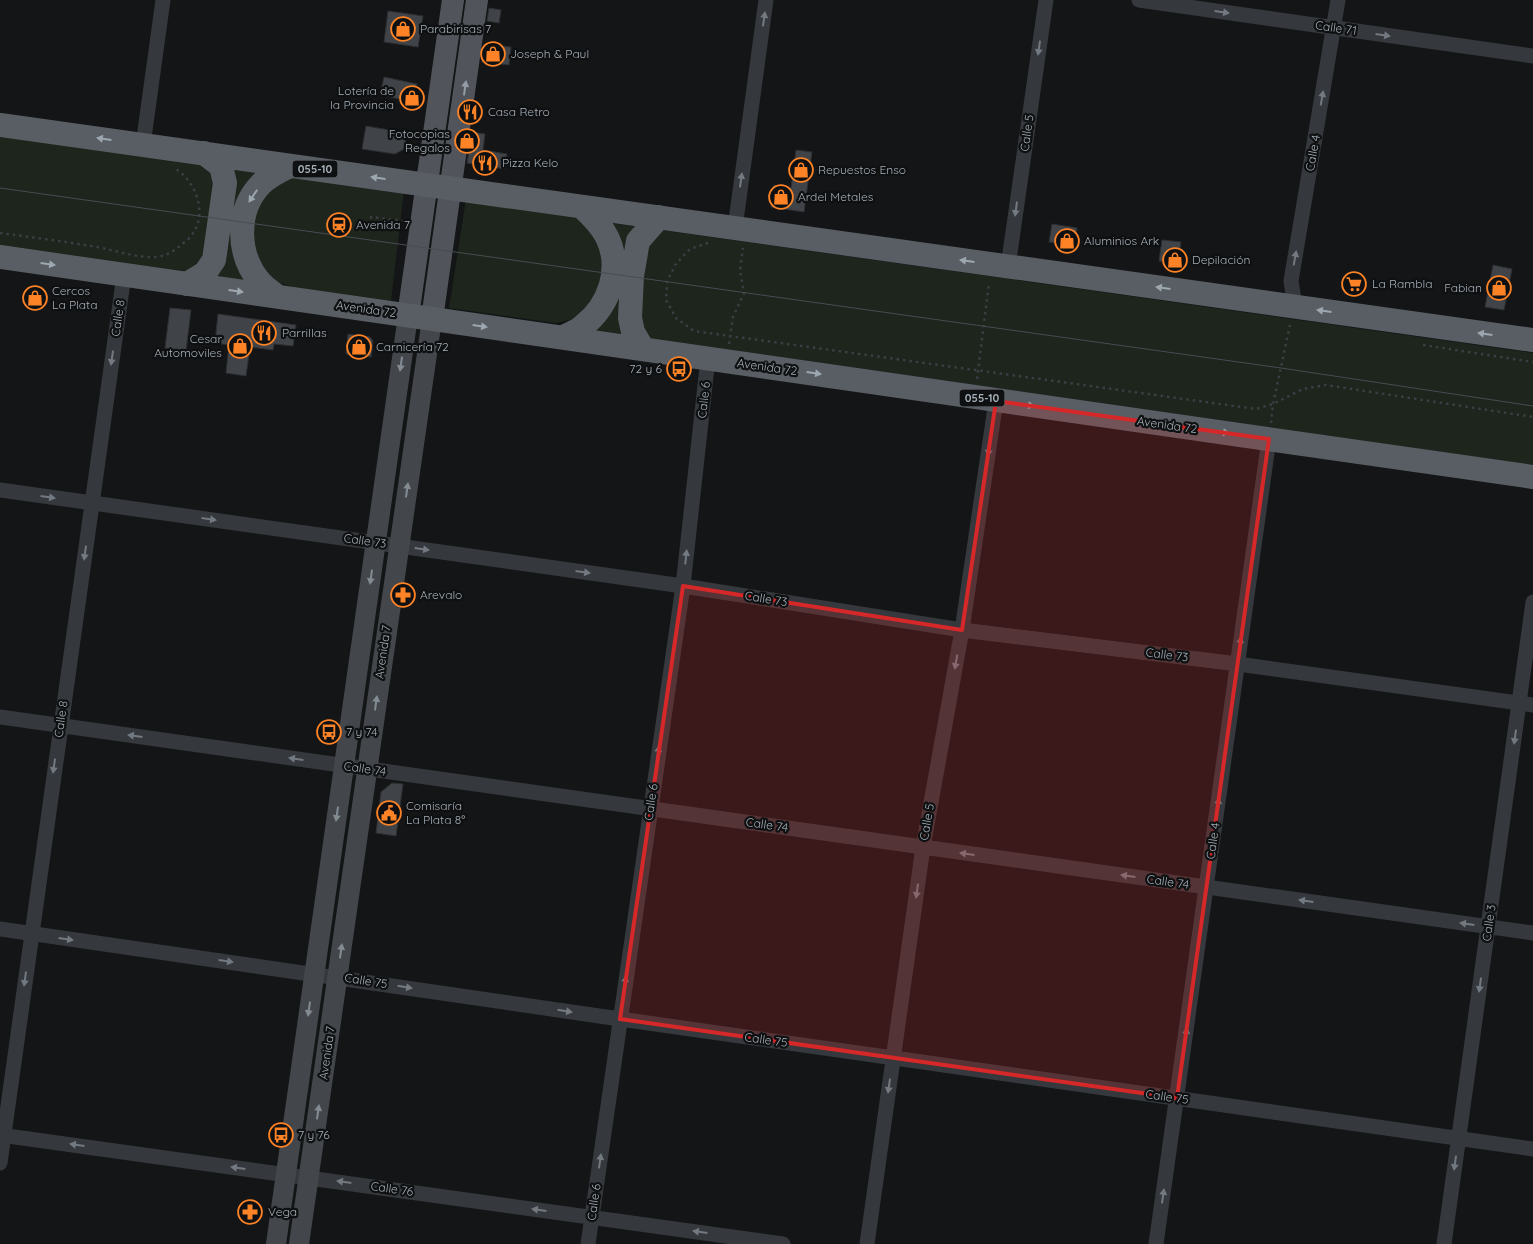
<svg xmlns="http://www.w3.org/2000/svg" width="1533" height="1244" font-family="Quicksand,sans-serif">
<style>
.green{fill:#1d251c}
.building{fill:#404347;stroke:#2e2f33}
.lines{fill:none;stroke-linecap:round;stroke-linejoin:round}
.path{stroke:#3b3f43;stroke-width:2.5;stroke-dasharray:2.5 4;stroke-linecap:butt}
.minor{stroke:#35383c;stroke-width:15}
.secondary{stroke:#43474c;stroke-width:20}
.primary{stroke:#51555b;stroke-width:22}
.trunk{stroke:#595e64;stroke-width:24}
.tram{stroke:#484c51;stroke-width:1}
.oneway{fill:#737980}
.oneway2{fill:#949da5}
.oneway3{fill:#9da7b0}
.oneway4{fill:#838b92}
.marked{fill:#d62828;fill-opacity:0.2;stroke:#d62828;stroke-width:4;stroke-linejoin:round}
.labels{text-anchor:middle;stroke-width:4.5;stroke-linejoin:round;paint-order:stroke}
.shield{fill:#0f1011;stroke:#787f86;stroke-width:1}
.shield-label{font-size:11px;font-weight:bold;fill:#a5afb8}
.street-label{font-size:12px;fill:#a5afb8;stroke:#0f1011}
.poi-label{font-size:12px;fill:#a5afb8;stroke:#0f1011;text-anchor:start}
</style>
<rect width="100%" height="100%" fill="#141516"/>
<path class="green" d="M 0,131 L 208,161 L 216,168 L 208,261 L 192,272 L 0,245 Z
M 228,165 L 263,169 L 247,186 L 250,282 L 213,275 Z
M 300,174 L 404,191 L 391,301 L 293,287 L 277,282 L 263,269 L 254,252 L 251,229 L 265,189 Z
M 466,199 L 577,218 L 589,225 L 605,248 L 601,296 L 577,318 L 556,323 L 449,308 Z
M 609,223 L 642,227 L 624,334 L 594,330 Z
M 661,230 L 1533,353 L 1533,465 L 647,338 L 638,330 L 643,245 Z"/>
<path class="building" d="M 489,8 L 501,10 L 499,23 L 487,21 Z
M 388,11 L 423,16 L 418,47 L 384,42 Z
M 484,44 L 511,47 L 509,65 L 482,62 Z
M 384,77 L 417,84 L 414,102 L 380,95 Z
M 366,126 L 407,133 L 404,149 L 395,154 L 362,149 Z
M 472,132 L 485,134 L 483,150 L 507,154 L 505,169 L 467,163 Z
M 796,150 L 812,152 L 804,212 L 771,207 L 774,185 L 791,188 Z
M 1052,224 L 1077,228 L 1075,246 L 1049,242 Z
M 1162,240 L 1181,242 L 1178,264 L 1159,261 Z
M 1493,265 L 1512,269 L 1504,310 L 1485,307 Z
M 1346,275 L 1364,278 L 1363,290 L 1360,290 L 1359,295 L 1344,293 Z
M 29,287 L 43,289 L 41,309 L 27,307 Z
M 170,308 L 191,310 L 186,351 L 165,348 Z
M 218,314 L 296,325 L 293,346 L 274,344 L 273,350 L 250,347 L 246,376 L 226,373 L 229,345 L 215,343 Z
M 348,334 L 370,337 L 373,341 L 371,357 L 346,354 Z
M 392,783 L 403,784 L 396,836 L 376,833 L 381,792 Z"/>
<g class="lines">
<path class="path" d="M 370,225 L 371,217 L 404,221
M 0,233 C 30,237 61,241 91,246 C 113,249 133,258 156,257 C 166,256 172,252 180,246 C 183,243 188,240 191,236 C 208,215 197,183 176,169
M 708,243 L 690,249 L 675,265 L 667,282 L 666,300 L 676,318 L 694,331 L 1256,409 L 1273,404 L 1303,389 L 1326,385 L 1533,417
M 729,344 L 733,317 L 744,293 L 740,270 L 743,248
M 1423,345 L 1533,362
M 977,379 L 989,283
M 1271,423 L 1273,404 L 1290,325"/>
<path class="minor" d="M 1139,0 L 1533,56
M 143,145 L 163,0
M 735,228 L 766,0
M 1008,267 L 1046,0
M 1295,306 L 1291,281 L 1338,0
M 0,490 L 683,586 L 962,630 L 1238,664 L 1533,705
M 0,717 L 1533,933
M 0,929 L 620,1019 L 1533,1149
M 0,1135 L 783,1244
M 0,1163 L 124,275
M 588,1244 L 683,586 L 708,358
M 867,1244 L 923,847 L 962,630 L 996,401
M 1156,1244 L 1269,439
M 1444,1244 L 1533,602"/>
<path class="secondary" d="M 276,1244 L 408,316
M 299,1244 L 432,319"/>
<path class="primary" d="M 408,316 L 453,0
M 432,319 L 477,0"/>
<path class="trunk" d="M 0,125 L 1533,340
M 0,257 L 1533,477
M 187,284 L 205,273 L 214,260 L 225,183 L 221,166 L 204,153
M 278,297 C 272,292 265,288 260,282 C 237,255 235,211 261,184 C 269,176 279,171 290,166
M 563,337 C 569,334 578,331 583,326 C 610,305 622,268 607,237 C 601,225 592,216 582,207
M 643,349 L 633,332 L 630,318 L 632,276 L 638,241 L 659,217"/>
<path class="tram" d="M 0,188 L 1281,368 L 1533,406"/>
</g>
<defs><path id="oneway-solid" d="M-6-.8H1V-3.2L6.5 0L1 3.2V.8H-6Z" transform="scale(1.25)"/></defs>
<g class="oneway">
<use href="#oneway-solid" transform="translate(1222 12) rotate(8)"/>
<use href="#oneway-solid" transform="translate(764 19) rotate(-82)"/>
<use href="#oneway-solid" transform="translate(1383 35) rotate(8)"/>
<use href="#oneway-solid" transform="translate(1039 48) rotate(98)"/>
<use href="#oneway-solid" transform="translate(1322 98) rotate(-80)"/>
<use href="#oneway-solid" transform="translate(741 180) rotate(-82)"/>
<use href="#oneway-solid" transform="translate(1016 209) rotate(98)"/>
<use href="#oneway-solid" transform="translate(1295 258) rotate(-80)"/>
<use href="#oneway-solid" transform="translate(112 358) rotate(98)"/>
<use href="#oneway-solid" transform="translate(989 449) rotate(99)"/>
<use href="#oneway-solid" transform="translate(48 497) rotate(8)"/>
<use href="#oneway-solid" transform="translate(209 519) rotate(8)"/>
<use href="#oneway-solid" transform="translate(422 549) rotate(8)"/>
<use href="#oneway-solid" transform="translate(85 553) rotate(98)"/>
<use href="#oneway-solid" transform="translate(686 557) rotate(-84)"/>
<use href="#oneway-solid" transform="translate(583 572) rotate(8)"/>
<use href="#oneway-solid" transform="translate(1240 644) rotate(-82)"/>
<use href="#oneway-solid" transform="translate(956 662) rotate(100)"/>
<use href="#oneway-solid" transform="translate(135 736) rotate(-172)"/>
<use href="#oneway-solid" transform="translate(1515 737) rotate(98)"/>
<use href="#oneway-solid" transform="translate(658 753) rotate(-82)"/>
<use href="#oneway-solid" transform="translate(296 759) rotate(-172)"/>
<use href="#oneway-solid" transform="translate(54 766) rotate(98)"/>
<use href="#oneway-solid" transform="translate(1218 805) rotate(-82)"/>
<use href="#oneway-solid" transform="translate(967 854) rotate(-172)"/>
<use href="#oneway-solid" transform="translate(1128 876) rotate(-172)"/>
<use href="#oneway-solid" transform="translate(917 891) rotate(98)"/>
<use href="#oneway-solid" transform="translate(1306 901) rotate(-172)"/>
<use href="#oneway-solid" transform="translate(1467 924) rotate(-172)"/>
<use href="#oneway-solid" transform="translate(66 939) rotate(8)"/>
<use href="#oneway-solid" transform="translate(226 961) rotate(8)"/>
<use href="#oneway-solid" transform="translate(25 979) rotate(98)"/>
<use href="#oneway-solid" transform="translate(625 983) rotate(-82)"/>
<use href="#oneway-solid" transform="translate(1480 985) rotate(98)"/>
<use href="#oneway-solid" transform="translate(405 987) rotate(9)"/>
<use href="#oneway-solid" transform="translate(565 1011) rotate(9)"/>
<use href="#oneway-solid" transform="translate(1186 1035) rotate(-82)"/>
<use href="#oneway-solid" transform="translate(889 1086) rotate(98)"/>
<use href="#oneway-solid" transform="translate(77 1145) rotate(-172)"/>
<use href="#oneway-solid" transform="translate(600 1161) rotate(-82)"/>
<use href="#oneway-solid" transform="translate(1455 1163) rotate(98)"/>
<use href="#oneway-solid" transform="translate(238 1168) rotate(-172)"/>
<use href="#oneway-solid" transform="translate(344 1182) rotate(-172)"/>
<use href="#oneway-solid" transform="translate(1163 1196) rotate(-82)"/>
<use href="#oneway-solid" transform="translate(539 1210) rotate(-172)"/>
<use href="#oneway-solid" transform="translate(700 1232) rotate(-172)"/>
</g>
<use class="oneway2" href="#oneway-solid" transform="translate(465 88) rotate(-82)"/>
<g class="oneway3">
<use href="#oneway-solid" transform="translate(104 139) rotate(-172)"/>
<use href="#oneway-solid" transform="translate(378 178) rotate(-172)"/>
<use href="#oneway-solid" transform="translate(253 196) rotate(124)"/>
<use href="#oneway-solid" transform="translate(967 261) rotate(-172)"/>
<use href="#oneway-solid" transform="translate(48 264) rotate(8)"/>
<use href="#oneway-solid" transform="translate(1163 288) rotate(-172)"/>
<use href="#oneway-solid" transform="translate(236 291) rotate(8)"/>
<use href="#oneway-solid" transform="translate(1324 311) rotate(-172)"/>
<use href="#oneway-solid" transform="translate(480 326) rotate(8)"/>
<use href="#oneway-solid" transform="translate(1485 334) rotate(-172)"/>
<use href="#oneway-solid" transform="translate(814 373) rotate(8)"/>
<use href="#oneway-solid" transform="translate(1027 405) rotate(8)"/>
<use href="#oneway-solid" transform="translate(1222 432) rotate(8)"/>
</g>
<g class="oneway4">
<use href="#oneway-solid" transform="translate(401 364) rotate(98)"/>
<use href="#oneway-solid" transform="translate(407 490) rotate(-82)"/>
<use href="#oneway-solid" transform="translate(371 577) rotate(98)"/>
<use href="#oneway-solid" transform="translate(376 703) rotate(-82)"/>
<use href="#oneway-solid" transform="translate(337 814) rotate(98)"/>
<use href="#oneway-solid" transform="translate(341 951) rotate(-82)"/>
<use href="#oneway-solid" transform="translate(309 1009) rotate(98)"/>
<use href="#oneway-solid" transform="translate(318 1112) rotate(-82)"/>
</g>
<path class="marked" d="M 996,401 L 1269,439 L 1177,1098 L 620,1019 L 683,586 L 962,630 Z"/>
<defs>
<g id="shop-ring" transform="scale(1.25)"><circle r="9.5" fill="#0f1011" stroke="#fd8326" stroke-width="1.5"/><path d="M-5-2.5h2.3a2.7 3.5 0 0 1 5.4 0H5L5.5 6h-11ZM-1.5-2.5h3a1.5 2.3 0 0 0-3 0Z" fill="#fd8326"/></g>
<g id="restaurant-ring" transform="scale(1.25)"><circle r="9.5" fill="#0f1011" stroke="#fd8326" stroke-width="1.5"/><path d="M-5-6h1v4h1v-4h1v4h1v-4h1v5L-1.5 .5V6h-2V.5L-5-1ZM5-6V6H3V1.5H1.5Q1.5-4 5-6Z" fill="#fd8326"/></g>
<g id="station-ring" transform="scale(1.25)"><circle r="9.5" fill="#0f1011" stroke="#fd8326" stroke-width="1.5"/><path d="M-3-6H3Q5-6 5-4V2Q5 4 3 4L4.5 6H3L1.5 4h-3L-3 6H-4.5L-3 4Q-5 4-5 2V-4Q-5-6-3-6ZM-3.5-4v3h7v-3ZM-3.5 1v1.5H-2V1ZM2 1v1.5H3.5V1Z" fill="#fd8326"/></g>
<g id="supermarket-ring" transform="scale(1.25)"><circle r="9.5" fill="#0f1011" stroke="#fd8326" stroke-width="1.5"/><path d="M-6-5.5h2.5l.6 2H6L4.5 2H-2.5L-4.4-4H-6ZM-1.5 3.2a1.3 1.3 0 1 0 .1 0ZM3 3.2a1.3 1.3 0 1 0 .1 0Z" fill="#fd8326"/></g>
<g id="bus-ring" transform="scale(1.25)"><circle r="9.5" fill="#0f1011" stroke="#fd8326" stroke-width="1.5"/><path d="M-5-6H5V4H4V6H2V4H-2V6H-4V4H-5ZM-3.5-4V0h7V-4ZM-3.5 1.2v1.5H-2V1.2ZM2 1.2v1.5H3.5V1.2Z" fill="#fd8326"/></g>
<g id="pharmacy-ring" transform="scale(1.25)"><circle r="9.5" fill="#0f1011" stroke="#fd8326" stroke-width="1.5"/><path d="M-2-6h4v4h4v4h-4v4h-4v-4h-4v-4h4Z" fill="#fd8326"/></g>
<g id="civic-ring" transform="scale(1.25)"><circle r="9.5" fill="#0f1011" stroke="#fd8326" stroke-width="1.5"/><path d="M-.6-6.5H3V-4.5H.6V-3L4-1V1h2V6H-6V1h2V-1L-.6-3ZM-1.2 2.5V6h2.4V2.5Z" fill="#fd8326"/></g>
</defs>
<g fill-rule="evenodd">
<use href="#shop-ring" x="403" y="29"/>
<use href="#shop-ring" x="493" y="54"/>
<use href="#shop-ring" x="412" y="98"/>
<use href="#restaurant-ring" x="470" y="112"/>
<use href="#shop-ring" x="467" y="141"/>
<use href="#restaurant-ring" x="485" y="163"/>
<use href="#shop-ring" x="801" y="170"/>
<use href="#shop-ring" x="781" y="197"/>
<use href="#station-ring" x="339" y="225"/>
<use href="#shop-ring" x="1067" y="241"/>
<use href="#shop-ring" x="1175" y="260"/>
<use href="#supermarket-ring" x="1354" y="284"/>
<use href="#shop-ring" x="1499" y="288"/>
<use href="#shop-ring" x="35" y="298"/>
<use href="#restaurant-ring" x="264" y="333"/>
<use href="#shop-ring" x="240" y="346"/>
<use href="#shop-ring" x="359" y="347"/>
<use href="#bus-ring" x="679" y="369"/>
<use href="#pharmacy-ring" x="403" y="595"/>
<use href="#bus-ring" x="329" y="732"/>
<use href="#civic-ring" x="389" y="813"/>
<use href="#bus-ring" x="281" y="1135"/>
<use href="#pharmacy-ring" x="250" y="1212"/>
</g>
<g class="labels">
<g class="shield">
<rect x="292.5" y="160.5" width="45" height="17" rx="4"/>
<rect x="959.5" y="389.5" width="45" height="17" rx="4"/>
</g>
<g class="shield-label">
<text x="315" y="173">055-10</text>
<text x="982" y="402">055-10</text>
</g>
<g class="street-label">
<text transform="translate(1336 28) rotate(8)" y="4">Calle 71</text>
<text transform="translate(1027 133) rotate(-82)" y="4">Calle 5</text>
<text transform="translate(1313 153) rotate(-80)" y="4">Calle 4</text>
<text transform="translate(366 309) rotate(8)" y="4">Avenida 72</text>
<text transform="translate(118 318) rotate(-82)" y="4">Calle 8</text>
<text transform="translate(767 367) rotate(8)" y="4">Avenida 72</text>
<text transform="translate(704 400) rotate(-84)" y="4">Calle 6</text>
<text transform="translate(1167 425) rotate(8)" y="4">Avenida 72</text>
<text transform="translate(365 541) rotate(8)" y="4">Calle 73</text>
<text transform="translate(766 599) rotate(9)" y="4">Calle 73</text>
<text transform="translate(383 652) rotate(-82)" y="4">Avenida 7</text>
<text transform="translate(1167 655) rotate(7)" y="4">Calle 73</text>
<text transform="translate(61 719) rotate(-82)" y="4">Calle 8</text>
<text transform="translate(365 769) rotate(8)" y="4">Calle 74</text>
<text transform="translate(651 802) rotate(-82)" y="4">Calle 6</text>
<text transform="translate(927 822) rotate(-80)" y="4">Calle 5</text>
<text transform="translate(767 825) rotate(8)" y="4">Calle 74</text>
<text transform="translate(1213 841) rotate(-82)" y="4">Calle 4</text>
<text transform="translate(1168 882) rotate(8)" y="4">Calle 74</text>
<text transform="translate(1489 923) rotate(-82)" y="4">Calle 3</text>
<text transform="translate(366 981) rotate(9)" y="4">Calle 75</text>
<text transform="translate(766 1040) rotate(8)" y="4">Calle 75</text>
<text transform="translate(327 1053) rotate(-82)" y="4">Avenida 7</text>
<text transform="translate(1167 1097) rotate(8)" y="4">Calle 75</text>
<text transform="translate(392 1189) rotate(8)" y="4">Calle 76</text>
<text transform="translate(594 1202) rotate(-82)" y="4">Calle 6</text>
</g>
<g class="poi-label">
<text x="420" y="33">Parabirisas 7</text>
<text x="510" y="58">Joseph &amp; Paul</text>
<text x="394" y="95" text-anchor="end">Lotería de<tspan x="394" dy="14">la Provincia</tspan></text>
<text x="488" y="116">Casa Retro</text>
<text x="450" y="138" text-anchor="end">Fotocopias<tspan x="450" dy="14">Regalos</tspan></text>
<text x="502" y="167">Pizza Kelo</text>
<text x="818" y="174">Repuestos Enso</text>
<text x="798" y="201">Ardel Metales</text>
<text x="356" y="229">Avenida 7</text>
<text x="1084" y="245">Aluminios Ark</text>
<text x="1192" y="264">Depilación</text>
<text x="1372" y="288">La Rambla</text>
<text x="1482" y="292" text-anchor="end">Fabian</text>
<text x="52" y="295">Cercos<tspan x="52" dy="14">La Plata</tspan></text>
<text x="282" y="337">Parrillas</text>
<text x="222" y="343" text-anchor="end">Cesar<tspan x="222" dy="14">Automoviles</tspan></text>
<text x="376" y="351">Carnicería 72</text>
<text x="662" y="373" text-anchor="end">72 y 6</text>
<text x="420" y="599">Arevalo</text>
<text x="346" y="736">7 y 74</text>
<text x="406" y="810">Comisaría<tspan x="406" dy="14">La Plata 8°</tspan></text>
<text x="298" y="1139">7 y 76</text>
<text x="268" y="1216">Vega</text>
</g>
</g>
</svg>
